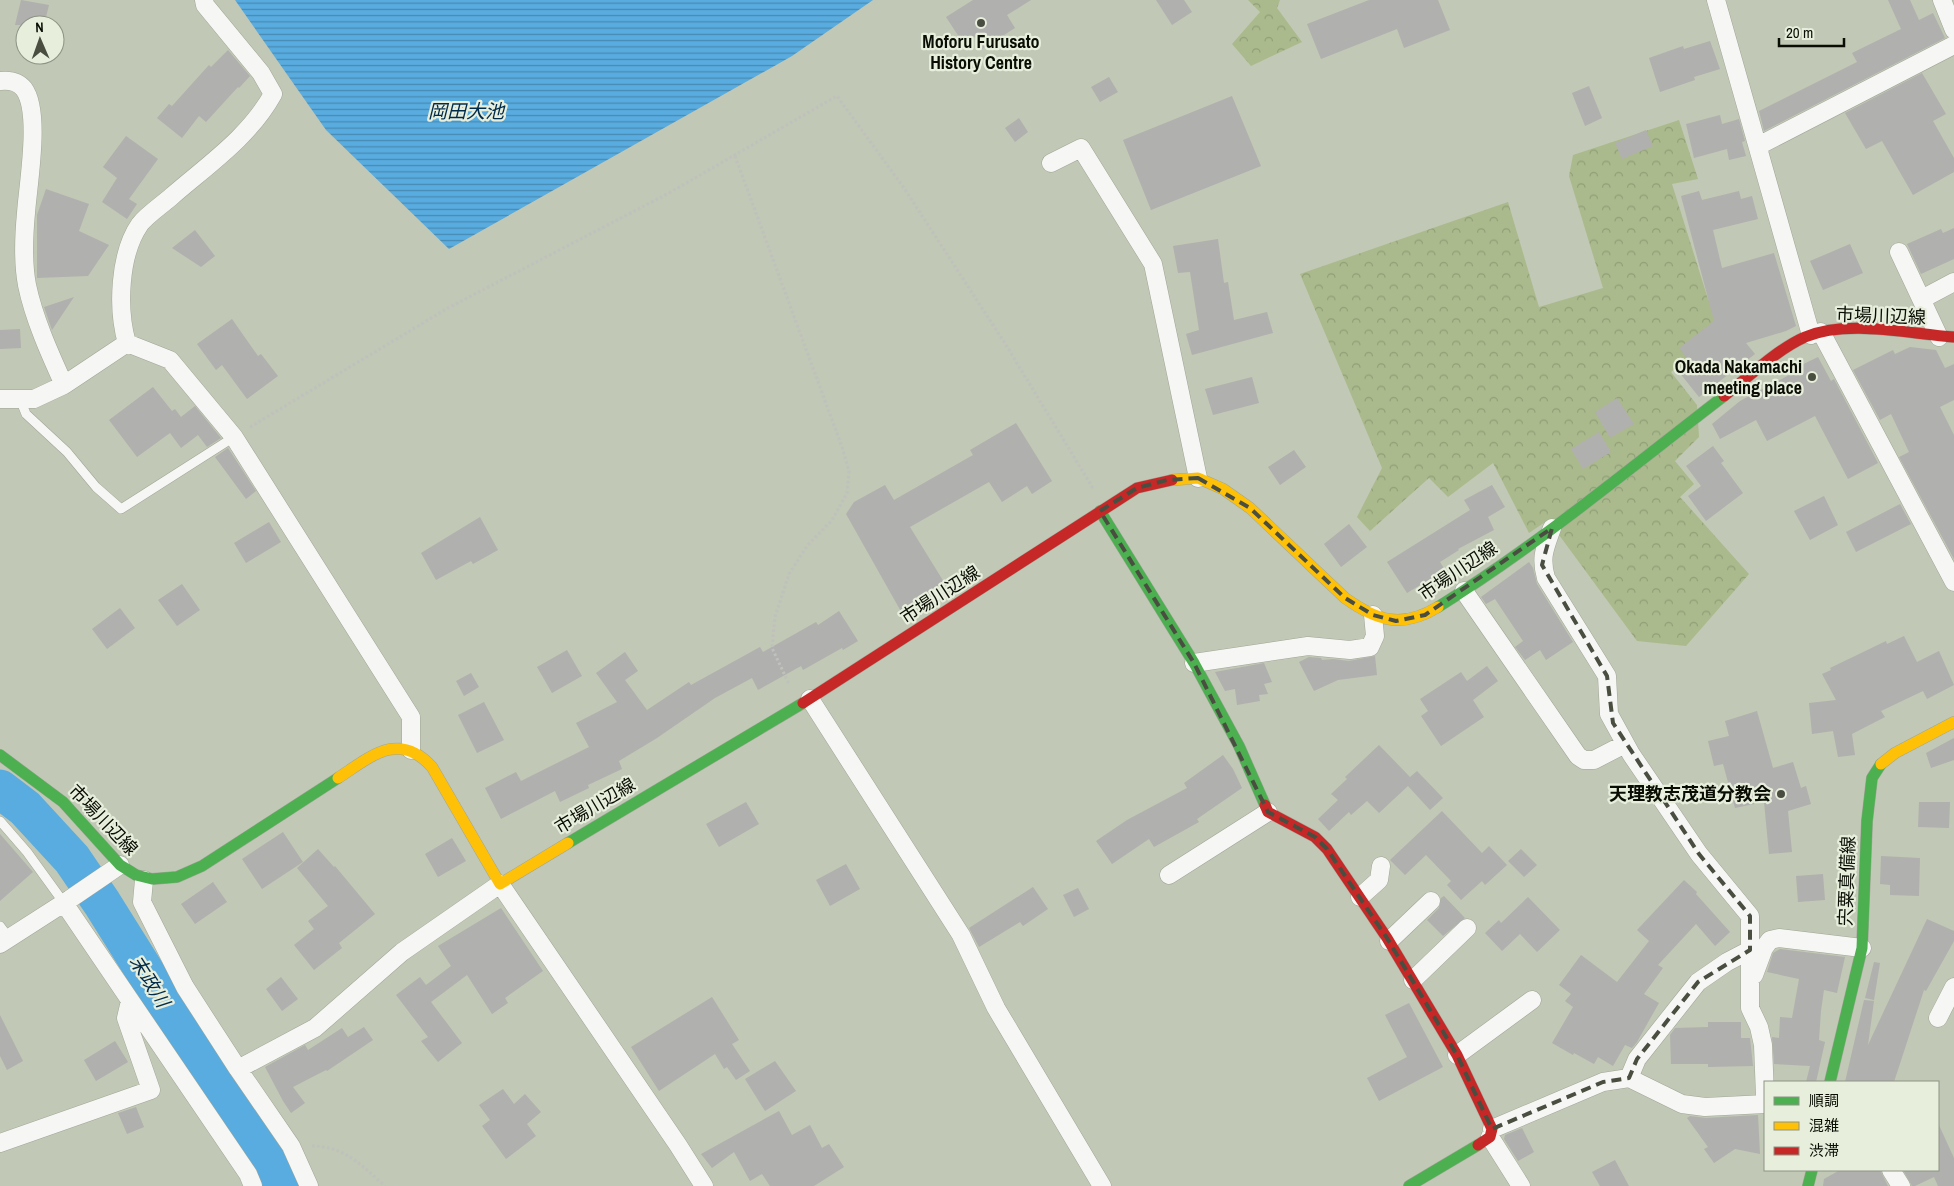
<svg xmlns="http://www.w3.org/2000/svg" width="1954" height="1186" font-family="'Archivo Narrow','Noto Sans JP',sans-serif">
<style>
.forest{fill:url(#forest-crowns)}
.water{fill:url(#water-rules)}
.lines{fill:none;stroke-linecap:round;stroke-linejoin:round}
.river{stroke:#59acdf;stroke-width:39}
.building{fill:#b0b0ae}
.lane-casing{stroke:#a1a698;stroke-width:10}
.street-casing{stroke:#a1a698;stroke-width:19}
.fast-casing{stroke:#a1a698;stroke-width:12}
.slow-casing{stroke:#a1a698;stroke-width:12}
.jam-casing{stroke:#a1a698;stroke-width:12}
.path{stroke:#bfc1bc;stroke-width:3;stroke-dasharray:2.5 2.5;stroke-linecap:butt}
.lane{stroke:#f6f7f4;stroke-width:9}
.street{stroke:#f6f7f4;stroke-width:18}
.fast{stroke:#4caf50;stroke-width:11}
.slow{stroke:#ffc107;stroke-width:11}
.jam{stroke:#c62828;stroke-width:11}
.marked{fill:none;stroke:#494e41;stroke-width:4;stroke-dasharray:10 6;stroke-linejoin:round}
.poi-dot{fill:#494e41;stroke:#e7eedc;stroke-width:2}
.labels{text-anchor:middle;stroke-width:4.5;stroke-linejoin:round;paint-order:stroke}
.poi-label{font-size:18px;font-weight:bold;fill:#090d03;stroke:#e7eedc;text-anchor:end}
.street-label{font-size:18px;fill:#090d03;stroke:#e7eedc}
.water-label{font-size:19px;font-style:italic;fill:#002b4b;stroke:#e7eedc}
</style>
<defs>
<pattern id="forest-crowns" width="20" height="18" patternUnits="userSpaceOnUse" patternTransform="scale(1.25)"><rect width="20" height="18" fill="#aaba8c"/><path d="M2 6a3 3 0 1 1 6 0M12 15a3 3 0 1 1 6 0" fill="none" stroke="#919f77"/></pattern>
<pattern id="water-rules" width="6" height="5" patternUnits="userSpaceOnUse" patternTransform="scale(1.25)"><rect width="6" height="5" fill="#59acdf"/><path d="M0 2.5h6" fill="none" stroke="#488ab3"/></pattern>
</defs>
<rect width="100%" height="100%" fill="#c1c8b5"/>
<path class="forest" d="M 1248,0 L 1280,0 L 1277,8 L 1302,42 L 1251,66 L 1232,44 L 1260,12 Z
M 1679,120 L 1698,179 L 1672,184 L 1708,299 L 1729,328 L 1671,372 L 1697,405 L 1699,437 L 1675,461 L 1694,484 L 1680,497 L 1749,574 L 1686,646 L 1637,641 L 1548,520 L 1529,533 L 1493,463 L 1448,497 L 1429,478 L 1370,531 L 1357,517 L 1382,468 L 1300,274 L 1508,202 L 1539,307 L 1603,288 L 1569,176 L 1573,155 Z"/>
<path class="water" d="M 235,0 L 873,0 L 792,56 L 449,249 L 326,130 Z"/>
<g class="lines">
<path class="river" d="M 0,789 L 25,808 L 72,859 L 102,903 L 199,1058 L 273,1163 L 283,1186"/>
</g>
<path class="building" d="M 21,0 L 49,5 L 44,25 L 15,25 Z
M 973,0 L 1031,0 L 1007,15 L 1015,28 L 982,49 L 974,36 L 963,43 L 946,17 Z
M 1156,0 L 1184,0 L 1192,12 L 1172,25 Z
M 1369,0 L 1438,0 L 1450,30 L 1404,48 L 1397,29 L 1321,59 L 1307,24 Z
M 1888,0 L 1910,0 L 1919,20 L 1933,13 L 1945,38 L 1764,131 L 1759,111 L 1857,62 L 1852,53 L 1901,29 Z
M 1710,41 L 1720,69 L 1694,77 L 1695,80 L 1660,92 L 1649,58 L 1683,46 L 1684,49 Z
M 228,50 L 250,76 L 239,88 L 238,87 L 206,122 L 199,116 L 182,138 L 157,118 L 169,104 L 172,106 L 209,65 L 211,67 Z
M 1922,73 L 1946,114 L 1933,121 L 1954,158 L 1954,172 L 1913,195 L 1882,141 L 1866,149 L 1845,113 Z
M 1109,77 L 1118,92 L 1100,102 L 1091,87 Z
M 1589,86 L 1602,118 L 1585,126 L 1572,93 Z
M 1232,96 L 1261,166 L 1151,210 L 1123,140 Z
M 1720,115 L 1722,124 L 1739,119 L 1745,141 L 1742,142 L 1746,156 L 1729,160 L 1727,149 L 1694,158 L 1686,124 Z
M 1019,118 L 1028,132 L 1015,142 L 1005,128 Z
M 1646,130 L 1653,146 L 1622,159 L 1615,143 Z
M 126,136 L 158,159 L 129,199 L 137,204 L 127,219 L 102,202 L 117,178 L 103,167 Z
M 46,189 L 89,204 L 79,231 L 109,245 L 88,276 L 37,278 L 37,215 Z
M 1699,191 L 1702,200 L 1739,191 L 1741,199 L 1752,196 L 1758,219 L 1713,230 L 1722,268 L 1774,253 L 1796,326 L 1786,331 L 1746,343 L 1755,354 L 1699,397 L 1679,372 L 1691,363 L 1679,348 L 1714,321 L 1681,196 Z
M 1954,228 L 1954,259 L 1921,274 L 1907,244 L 1941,229 L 1943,233 Z
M 195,230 L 215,256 L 201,267 L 172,248 Z
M 1218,239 L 1224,283 L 1228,282 L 1234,320 L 1267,312 L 1273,333 L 1192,355 L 1186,334 L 1199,330 L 1190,272 L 1178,273 L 1173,246 Z
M 1850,244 L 1863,273 L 1823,290 L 1810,261 Z
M 74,297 L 52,330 L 44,307 Z
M 232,319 L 258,356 L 261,354 L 278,376 L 247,399 L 222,365 L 216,370 L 197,344 Z
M 20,329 L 21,348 L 0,349 L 0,330 Z
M 1910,347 L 1936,350 L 1945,368 L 1954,364 L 1954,400 L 1940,407 L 1954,435 L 1954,559 L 1899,457 L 1909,452 L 1891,414 L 1880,420 L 1853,370 L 1893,350 L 1895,354 Z
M 1818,357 L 1831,381 L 1834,379 L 1878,463 L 1848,479 L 1815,416 L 1767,441 L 1756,420 L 1720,439 L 1712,424 L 1740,401 L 1793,373 L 1791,370 Z
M 1252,377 L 1259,403 L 1213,415 L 1205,389 Z
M 153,387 L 172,411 L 175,409 L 181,417 L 195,406 L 221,438 L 207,447 L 198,435 L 181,448 L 170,433 L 137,457 L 109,420 Z
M 1617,398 L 1634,424 L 1610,438 L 1595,412 Z
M 1016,423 L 1052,481 L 1032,494 L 1027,486 L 1002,502 L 989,482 L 910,527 L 947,587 L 903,615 L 846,514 L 854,502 L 885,485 L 894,500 L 973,455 L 970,450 Z
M 1599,432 L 1611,452 L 1583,469 L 1571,449 Z
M 1713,446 L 1724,461 L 1721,463 L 1743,493 L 1706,521 L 1688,496 L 1701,486 L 1686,466 Z
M 228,448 L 256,491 L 246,499 L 215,457 Z
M 1294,450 L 1306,467 L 1280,485 L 1268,467 Z
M 1492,485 L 1505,507 L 1488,517 L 1494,530 L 1458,549 L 1459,550 L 1440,562 L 1445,570 L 1407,593 L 1387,562 L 1470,510 L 1464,500 Z
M 1824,496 L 1838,525 L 1810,540 L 1794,511 Z
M 1900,504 L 1911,524 L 1856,552 L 1846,532 Z
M 480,517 L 498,550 L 473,564 L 471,561 L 436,580 L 421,553 Z
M 269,522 L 281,542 L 246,563 L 234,543 Z
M 1349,524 L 1367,547 L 1341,567 L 1324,544 Z
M 1529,562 L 1533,568 L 1537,584 L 1573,642 L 1546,660 L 1540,650 L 1525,660 L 1515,647 L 1523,641 L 1495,599 L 1486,604 L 1481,597 Z
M 182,584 L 200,610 L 177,626 L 158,600 Z
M 120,608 L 135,628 L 107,649 L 92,629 Z
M 839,611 L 858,641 L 843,650 L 842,648 L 803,670 L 801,666 L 758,690 L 752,678 L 715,698 L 657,738 L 619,761 L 622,769 L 588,785 L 589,788 L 560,802 L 555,791 L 501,819 L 485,788 L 516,772 L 521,781 L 589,747 L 576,723 L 617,702 L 596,673 L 625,652 L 638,671 L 625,680 L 647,710 L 689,682 L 691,685 L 760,647 L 763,652 L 816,622 L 818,625 Z
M 1904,636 L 1917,662 L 1939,651 L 1954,685 L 1927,699 L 1923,691 L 1881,711 L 1885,717 L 1852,734 L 1855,755 L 1838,757 L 1833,731 L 1812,734 L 1809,703 L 1836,700 L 1822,674 L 1831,670 L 1830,668 L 1886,641 L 1887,644 Z
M 567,650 L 582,676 L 552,693 L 537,667 Z
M 1375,656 L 1377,675 L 1338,680 L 1314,691 L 1299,662 L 1309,657 L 1321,658 L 1322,660 L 1333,659 L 1349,661 Z
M 1264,663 L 1272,682 L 1264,684 L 1268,694 L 1259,695 L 1260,701 L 1237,705 L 1235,689 L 1225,691 L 1215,672 Z
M 1487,666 L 1498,681 L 1473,700 L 1484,717 L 1441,746 L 1421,716 L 1428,711 L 1420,699 L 1461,672 L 1467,681 Z
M 471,673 L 479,687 L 464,696 L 456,681 Z
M 484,702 L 504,740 L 477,753 L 458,715 Z
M 1757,711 L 1773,768 L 1793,762 L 1801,788 L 1806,786 L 1811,804 L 1788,811 L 1792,852 L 1769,854 L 1764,802 L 1735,808 L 1723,764 L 1714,766 L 1708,741 L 1729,736 L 1725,721 Z
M 1954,738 L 1954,760 L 1931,768 L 1926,753 Z
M 1379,745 L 1410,777 L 1417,771 L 1443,798 L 1430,810 L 1408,786 L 1379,813 L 1367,801 L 1351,815 L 1349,812 L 1329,831 L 1318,819 L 1338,800 L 1331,794 L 1347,779 L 1345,777 Z
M 1223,755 L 1233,769 L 1242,788 L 1197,819 L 1199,822 L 1154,847 L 1149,839 L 1112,864 L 1096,841 L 1127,820 L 1187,788 L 1184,783 Z
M 746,802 L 759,824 L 719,847 L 706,824 Z
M 1919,802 L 1950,802 L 1949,828 L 1918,827 Z
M 1442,811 L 1482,853 L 1489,846 L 1507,865 L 1485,885 L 1482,881 L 1461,900 L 1447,885 L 1451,881 L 1426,855 L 1405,875 L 1390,860 Z
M 283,832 L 303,862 L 262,889 L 242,859 Z
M 0,834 L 33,872 L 0,901 Z
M 452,838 L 466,861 L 438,877 L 425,854 Z
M 318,849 L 334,867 L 335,866 L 375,914 L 339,943 L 342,948 L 314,970 L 294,945 L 314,929 L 308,921 L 328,906 L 297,868 Z
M 1521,849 L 1537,865 L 1524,877 L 1508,861 Z
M 1881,856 L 1920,858 L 1919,896 L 1890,895 L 1890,885 L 1880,884 Z
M 846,864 L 860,889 L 830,906 L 816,880 Z
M 1823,874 L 1825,900 L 1798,902 L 1796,876 Z
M 1684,880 L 1697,892 L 1696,894 L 1730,932 L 1715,946 L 1696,924 L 1658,965 L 1663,968 L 1644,994 L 1659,1003 L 1637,1042 L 1632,1048 L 1625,1045 L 1613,1066 L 1598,1057 L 1594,1064 L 1574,1053 L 1573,1055 L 1552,1043 L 1573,1007 L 1565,1001 L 1571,994 L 1559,985 L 1581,955 L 1617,982 L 1649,941 L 1637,930 Z
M 213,882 L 227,902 L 195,924 L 181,904 Z
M 1033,887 L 1048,909 L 1023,926 L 1020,922 L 979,947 L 969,928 Z
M 1078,888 L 1089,909 L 1074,917 L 1063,895 Z
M 1444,896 L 1465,918 L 1443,936 L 1427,920 L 1439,908 L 1441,898 Z
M 1528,897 L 1560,930 L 1537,952 L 1520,934 L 1502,951 L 1485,933 L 1499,920 L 1501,923 Z
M 501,908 L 543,971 L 505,998 L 508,1003 L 492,1014 L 467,975 L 431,1002 L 462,1043 L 438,1062 L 421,1041 L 428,1037 L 396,995 L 420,977 L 426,985 L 451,966 L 438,946 Z
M 1927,919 L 1954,931 L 1954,941 L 1926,991 L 1924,990 L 1894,1082 L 1845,1082 L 1864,1000 L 1874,1001 L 1868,1045 Z
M 1780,949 L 1845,957 L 1837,993 L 1824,990 L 1821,1011 L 1819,1040 L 1825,1042 L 1816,1082 L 1806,1082 L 1810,1066 L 1774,1064 L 1772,1037 L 1779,1038 L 1780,1017 L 1792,1018 L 1799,979 L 1767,972 L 1773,953 Z
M 1874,962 L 1880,963 L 1874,1000 L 1865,998 Z
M 281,977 L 298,999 L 282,1011 L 266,989 Z
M 712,997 L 739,1040 L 732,1044 L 750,1071 L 736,1080 L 727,1067 L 724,1069 L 715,1054 L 659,1091 L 631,1047 Z
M 1409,1003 L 1443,1067 L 1379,1101 L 1367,1078 L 1407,1057 L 1385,1015 Z
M 0,1015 L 23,1061 L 7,1070 L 0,1056 Z
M 1708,1022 L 1741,1022 L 1741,1038 L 1750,1038 L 1753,1066 L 1708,1067 L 1708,1064 L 1671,1064 L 1670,1035 L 1675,1028 L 1708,1027 Z
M 364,1027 L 373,1040 L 327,1071 L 326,1070 L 293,1087 L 305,1103 L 291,1113 L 283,1101 L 265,1067 L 305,1045 L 308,1050 L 342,1028 L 348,1037 Z
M 115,1041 L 128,1062 L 96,1081 L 84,1060 Z
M 775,1061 L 796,1091 L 765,1111 L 745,1079 Z
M 503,1089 L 514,1104 L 525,1094 L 541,1112 L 527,1124 L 536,1136 L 506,1159 L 482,1126 L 490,1120 L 479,1105 Z
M 136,1107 L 144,1127 L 127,1134 L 118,1113 Z
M 779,1111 L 792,1135 L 810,1125 L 822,1148 L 829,1144 L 844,1167 L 814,1186 L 770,1186 L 762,1174 L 750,1181 L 734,1152 L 712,1168 L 701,1154 Z
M 1758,1115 L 1760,1154 L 1735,1149 L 1714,1163 L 1704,1149 L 1708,1147 L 1687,1118 L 1690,1116 L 1706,1118 Z
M 1938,1123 L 1954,1158 L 1954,1186 L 1938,1186 L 1934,1177 L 1915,1186 L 1912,1186 L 1903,1170 L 1938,1170 Z
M 1522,1128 L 1534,1152 L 1518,1161 L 1504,1139 L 1505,1135 Z
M 1615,1160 L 1629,1186 L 1600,1186 L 1592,1172 Z
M 1840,1170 L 1880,1170 L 1888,1186 L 1823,1186 L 1824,1179 Z"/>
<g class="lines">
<g class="lane-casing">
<path id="lane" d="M 20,399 L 26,414 L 67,452 L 96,487 L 121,509 L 234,437
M 0,821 L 27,852 L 64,903
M 0,926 L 9,938"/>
</g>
<g class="street-casing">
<path id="street" d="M 1716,0 L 1811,335
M 1942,0 L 1954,30
M 0,81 C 9,80 18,81 24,89 C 41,112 28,184 26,213 C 24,234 23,264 27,285 C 34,319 50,354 64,385
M 1758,146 L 1954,45
M 1051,163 L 1081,148 L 1153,264 L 1198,478
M 1899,252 L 1939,337
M 1922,299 L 1954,282
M 1821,332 L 1954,582
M 127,343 L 170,360 L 234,437 L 411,717 L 411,750
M 127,343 C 117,309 119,254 140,224 C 148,214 162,205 172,196 C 209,164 249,137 273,94 L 261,73 L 205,5 L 204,0
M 0,399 L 34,399 L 64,385 L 127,343
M 1552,528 C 1545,548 1540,557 1546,578 L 1607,676 L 1609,714 L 1631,754 L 1699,854 L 1750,916 L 1750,1008 L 1759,1027 L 1763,1045 L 1765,1096
M 1464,591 L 1578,756 L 1584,760 L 1594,760 L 1625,744
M 1194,663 L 1308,646 L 1350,650 L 1370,647 L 1375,636 L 1373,615
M 810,699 L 961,935 L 996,1008 L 1102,1186
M 1169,875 L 1268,812
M 144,880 L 142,902 L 185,987 L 238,1069 L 291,1146 L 309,1186
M 1360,897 L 1379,880 L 1381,866
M 64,903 L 248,1174 L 253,1186
M 1389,941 L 1431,901
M 0,944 L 70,899 L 120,865
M 1754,975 L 1764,948 L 1770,940 L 1779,938 L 1862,948
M 1413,980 L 1467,928
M 1938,1018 L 1954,987
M 1457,1055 L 1532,1000
M 238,1069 L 315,1028 L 402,952 L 500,884 L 678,1145 L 704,1186
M 1629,1078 L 1637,1059 L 1698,982 L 1727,962 L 1750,950
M 1492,1129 L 1603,1082 L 1629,1078 L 1682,1104 L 1705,1107 L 1765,1104
M 1490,1137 L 1521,1186
M 0,1143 L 151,1090 L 126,1018 L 130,1001
M 1891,1170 L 1901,1186"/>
</g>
<g class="fast-casing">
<path id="fast" d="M 1100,511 L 1194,663 L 1239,746 L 1265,805
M 1438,607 C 1538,545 1630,468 1724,396
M 0,755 L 63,802 L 120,865 L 136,875 L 152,879 L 177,877 L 202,866 L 338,778
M 568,843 L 803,703
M 1830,1082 L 1862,948 L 1867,821 L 1872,778 L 1881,764
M 1409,1186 L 1478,1145
M 1808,1186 L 1812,1170"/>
</g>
<g class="slow-casing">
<path id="slow" d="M 1172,480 L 1198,478 L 1223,489 L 1250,508 L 1345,598 C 1377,621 1402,629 1438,607
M 1881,764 L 1895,753 L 1954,722
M 338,778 C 370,757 399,730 432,767 L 500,884 L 568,843"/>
</g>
<g class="jam-casing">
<path id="jam" d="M 1724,396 C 1749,377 1776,350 1805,337 C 1848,319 1909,334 1954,337
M 803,703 L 1137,488 L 1172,480
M 1265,805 L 1268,812 L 1315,837 L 1327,849 L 1387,938 L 1457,1055 L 1492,1129 L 1490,1137 L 1478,1145"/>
</g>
<path class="path" d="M 735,156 L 842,447 L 849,471 L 847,493 L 832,520 L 807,546 L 789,574 L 775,617 L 772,648 L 789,684
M 250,427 L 448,308 L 669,193 L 837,96 L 904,188 L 1006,345 L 1094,490
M 312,1146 C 345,1146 362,1166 385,1186"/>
<use href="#lane" class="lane"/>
<use href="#street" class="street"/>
<use href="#fast" class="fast"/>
<use href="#slow" class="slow"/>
<use href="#jam" class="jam"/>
</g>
<path class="marked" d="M 1198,478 L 1250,508 L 1345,598 L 1373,615 L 1396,621 L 1425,615 L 1552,528 L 1542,565 L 1607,676 L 1613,723 L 1699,854 L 1750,916 L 1750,950 L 1698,982 L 1637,1059 L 1629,1078 L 1603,1082 L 1492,1129 L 1457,1055 L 1387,938 L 1327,849 L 1315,837 L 1268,812 L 1194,663 L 1100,511 L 1137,488 L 1167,480 Z"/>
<g class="poi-dot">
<circle cx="981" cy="23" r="5"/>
<circle cx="1812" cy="377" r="5"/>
<circle cx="1781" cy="794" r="5"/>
</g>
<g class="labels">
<g class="poi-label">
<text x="981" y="48" text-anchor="middle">Moforu Furusato<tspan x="981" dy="21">History Centre</tspan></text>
<text x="1802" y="373">Okada Nakamachi<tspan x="1802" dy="21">meeting place</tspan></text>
<text x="1771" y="800">天理教志茂道分教会</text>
</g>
<g class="street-label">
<text transform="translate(1881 316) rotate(2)" y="6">市場川辺線</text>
<text transform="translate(1458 571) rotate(-34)" y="6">市場川辺線</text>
<text transform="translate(940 595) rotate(-33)" y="6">市場川辺線</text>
<text transform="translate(595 806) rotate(-31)" y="6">市場川辺線</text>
<text transform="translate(103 820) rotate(46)" y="6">市場川辺線</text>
<text transform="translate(1847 881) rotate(-88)" y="6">宍粟真備線</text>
</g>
<g class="water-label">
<text x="466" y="118">岡田大池</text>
<text transform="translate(150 981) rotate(58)" y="7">末政川</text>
</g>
</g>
<rect x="1764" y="1081" width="175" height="90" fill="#e7eedc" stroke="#8e9485"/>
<rect x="1774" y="1097" width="25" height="8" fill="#4caf50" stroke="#8e9485"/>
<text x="1809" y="1106" font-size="15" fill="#090d03">順調</text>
<rect x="1774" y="1122" width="25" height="8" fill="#ffc107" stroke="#8e9485"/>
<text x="1809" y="1131" font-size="15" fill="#090d03">混雑</text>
<rect x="1774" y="1147" width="25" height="8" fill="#c62828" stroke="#8e9485"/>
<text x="1809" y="1156" font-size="15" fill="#090d03">渋滞</text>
<g transform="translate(40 40) rotate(358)"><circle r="24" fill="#e7eedc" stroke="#8e9485"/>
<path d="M0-4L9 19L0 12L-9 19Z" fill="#494e41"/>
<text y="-8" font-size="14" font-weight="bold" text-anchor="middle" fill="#090d03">N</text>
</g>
<path d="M1779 38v8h65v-8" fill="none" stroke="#090d03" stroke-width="2.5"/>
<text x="1786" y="38" font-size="15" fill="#090d03" stroke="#e7eedc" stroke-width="4" paint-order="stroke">20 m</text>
</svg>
